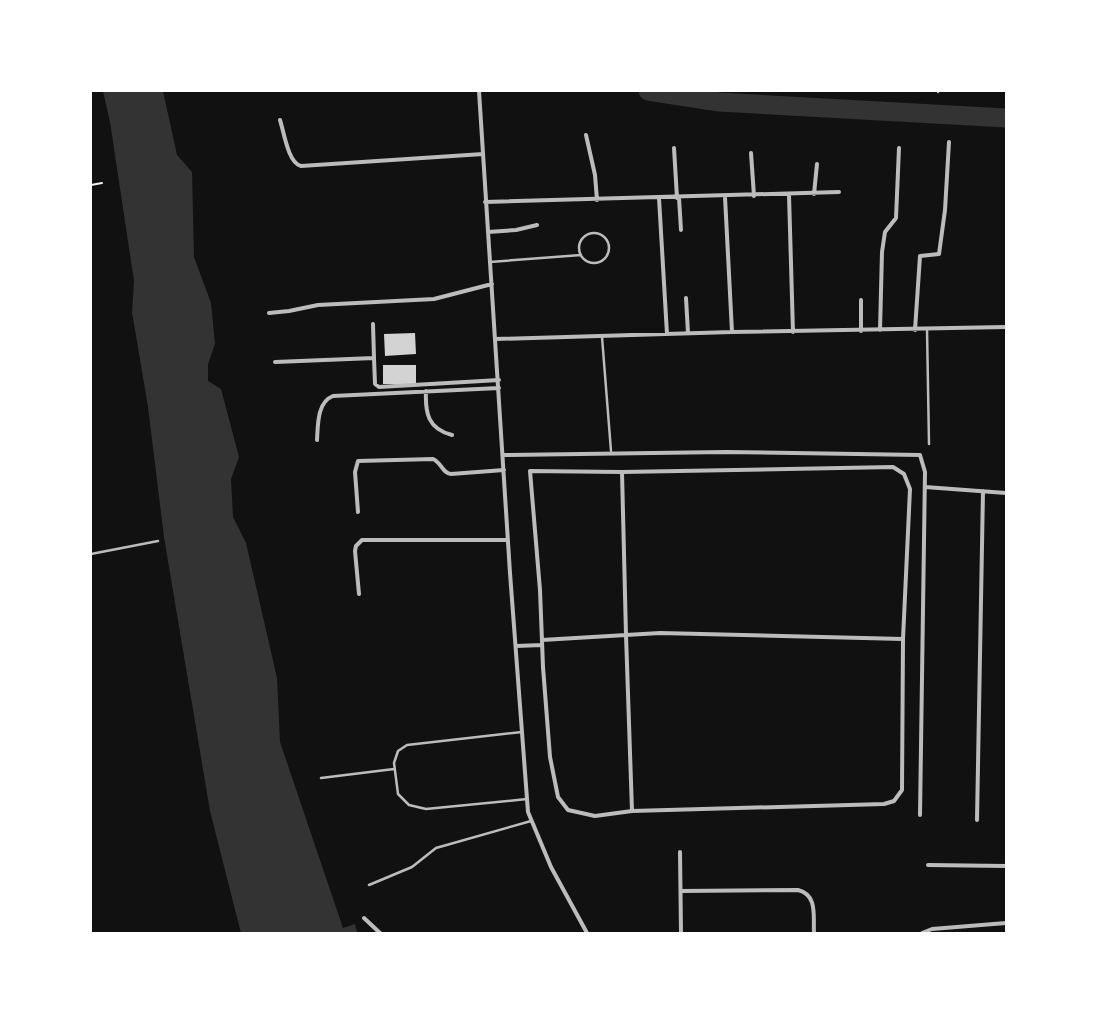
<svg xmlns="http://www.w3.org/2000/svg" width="1097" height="1024" font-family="'Times New Roman',serif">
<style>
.water{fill:#333}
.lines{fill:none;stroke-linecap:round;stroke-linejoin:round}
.river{stroke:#333;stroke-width:19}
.building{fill:#d3d3d3}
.path{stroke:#f5f5f5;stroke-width:2}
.service{stroke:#bcbcbc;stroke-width:2.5}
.minor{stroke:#bcbcbc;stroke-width:4}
</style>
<rect width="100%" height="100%" fill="#111"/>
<path class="water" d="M 103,91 L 163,91 L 177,155 L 192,172 L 194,257 L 211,303 L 215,344 L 208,364 L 208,381 L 221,389 L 239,457 L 231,479 L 233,517 L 246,543 L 277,678 L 280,742 L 343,928 L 355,924 L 357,933 L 241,933 L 210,811 L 164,537 L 148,407 L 132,312 L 134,281 L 110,122 Z"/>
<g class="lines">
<path class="river" d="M 648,91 L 719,102 L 1006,118"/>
</g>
<path class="building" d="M 415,333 L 416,354 L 385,356 L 384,334 Z
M 383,365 L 416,365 L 416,384 L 383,384 Z"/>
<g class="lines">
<path class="path" d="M 91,185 L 102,183"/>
<path class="service" d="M 938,91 L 938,92
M579 248a15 15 0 1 1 30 0a15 15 0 1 1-30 0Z
M 490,262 L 581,255
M 927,329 L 929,444
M 602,337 L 611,451
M 91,554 L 158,541
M 522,732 L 407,745 L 398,751 L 394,763 L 398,794 L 409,805 L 426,809 L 527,799
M 321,778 L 394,769
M 369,885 L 412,867 L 436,848 L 531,821"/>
<path class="minor" d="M 479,91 L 510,573 L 528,812 L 551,867 L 587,933
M 280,120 C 284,132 288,163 301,166 L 483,154
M 586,135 L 595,175 L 597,200
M 674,148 L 677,198
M 751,153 L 754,196
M 814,194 L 817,164
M 789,195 L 793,332
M 725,197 L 732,332
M 659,198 L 667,334
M 679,198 L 681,230
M 485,202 L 839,192
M 488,232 L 516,230 L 537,225
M 686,298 L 688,333
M 269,313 L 289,311 L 318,305 L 434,299 L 492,284
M 373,324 L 374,358
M 880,330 L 882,252 L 885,232 L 896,218 L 899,148
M 915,330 L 920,256 L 939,254 L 945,210 L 949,142
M 861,331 L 861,300
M 496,339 L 732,332 L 1006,327
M 275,362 L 374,358 L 375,384 L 379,387 L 499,380
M 426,391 C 425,413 428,429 452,435
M 317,440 C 318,425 317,402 333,396 L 499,388
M 503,455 L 726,452 L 920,455 L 925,472 L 920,815
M 893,467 L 904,474 L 910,489 L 903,639 L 902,790 L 894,801 L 884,804 L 632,811 L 595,816 L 568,810 L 558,797 L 550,757 L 543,667 L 540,590 L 530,471 L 622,472 Z
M 622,472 L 626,635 L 660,633 L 903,639
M 925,487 L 1006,493
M 358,512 L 355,472 L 358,461 L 433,459 C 442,463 442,473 451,474 L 504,470
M 359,594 L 355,551 L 356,546 L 362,540 L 508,540
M 542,640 L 626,635 L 632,811
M 516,646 L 542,645
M 977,820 L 983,491
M 680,852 L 681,933
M 928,865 L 1006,866
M 681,891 L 798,890 C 818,895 813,916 814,933
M 364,918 L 380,933
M 922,933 L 932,929 L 1006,923"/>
</g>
<rect width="1097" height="1024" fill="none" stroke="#ffffff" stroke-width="184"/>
</svg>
